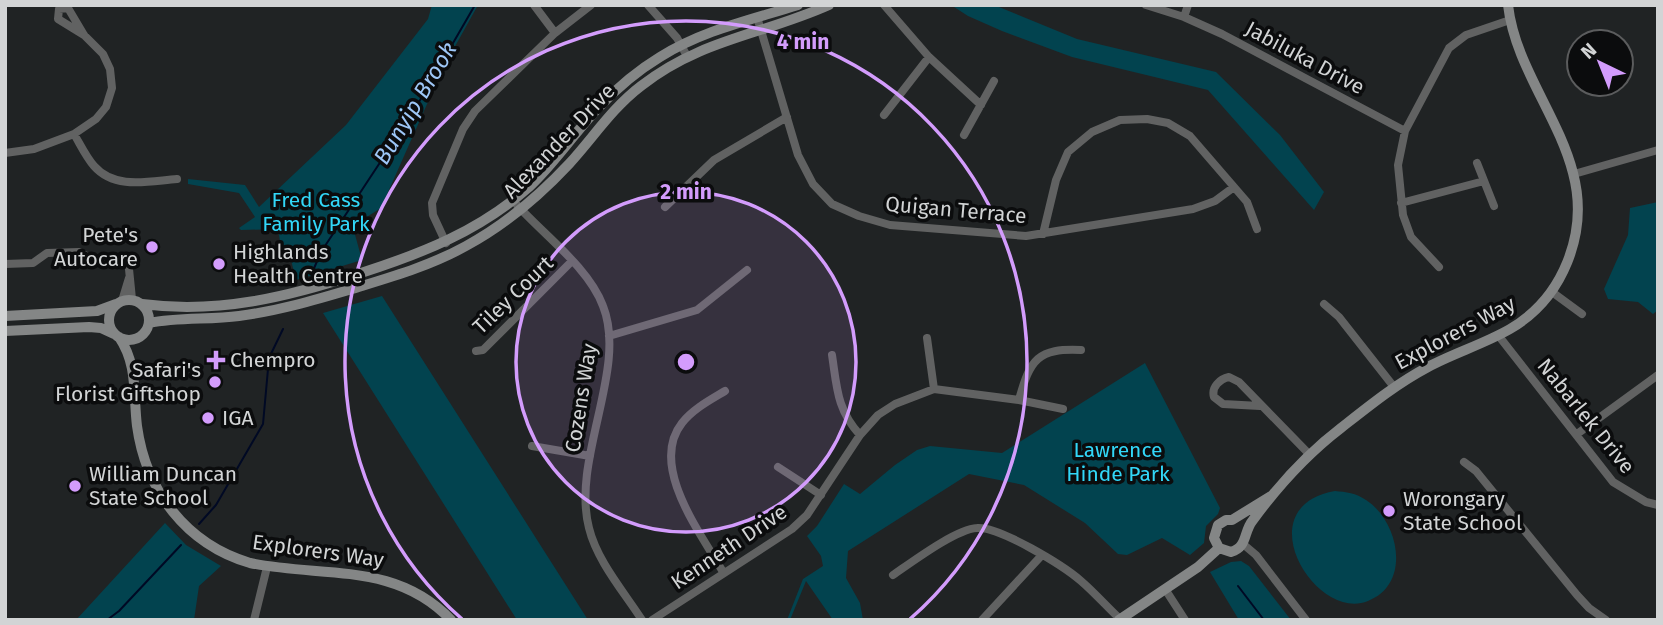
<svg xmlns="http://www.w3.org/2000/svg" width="1663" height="625" font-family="'Fira Sans',sans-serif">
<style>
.green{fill:#02434f}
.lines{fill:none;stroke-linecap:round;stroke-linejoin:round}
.stream{stroke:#000924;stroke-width:2}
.street{stroke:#616262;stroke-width:8}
.secondary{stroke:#848686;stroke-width:10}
.ring{fill:none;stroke:#d39cfc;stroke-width:3.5}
.poi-dot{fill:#d39cfc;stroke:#0b0c0d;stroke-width:2.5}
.labels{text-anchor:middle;stroke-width:7;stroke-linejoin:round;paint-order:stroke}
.street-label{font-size:21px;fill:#d2d4d5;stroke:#0b0c0d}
.park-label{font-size:21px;fill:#32d7f8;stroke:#0b0c0d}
.poi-label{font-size:21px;fill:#d2d4d5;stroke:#0b0c0d;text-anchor:start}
.water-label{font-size:23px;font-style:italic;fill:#9ec7f7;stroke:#0b0c0d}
.centre{fill:#d39cfc;stroke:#0b0c0d;stroke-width:3.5}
.ring-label{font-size:21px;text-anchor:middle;font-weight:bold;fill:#d39cfc;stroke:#0b0c0d;stroke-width:7;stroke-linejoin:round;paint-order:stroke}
</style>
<rect width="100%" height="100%" fill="#202324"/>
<path class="green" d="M 432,5 L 478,5 L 443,68 L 381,208 L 365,218 L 354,231 L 362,260 L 296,280 L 289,252 L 282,254 L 278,229 L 241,230 L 239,228 L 255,217 L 239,193 L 188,184 L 188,179 L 245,185 L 259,207 L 346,125 L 428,19 Z
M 951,5 L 994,5 L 1077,39 L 1216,72 L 1280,135 L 1324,192 L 1314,210 L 1208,90 L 1072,57 L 1002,31 L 968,16 Z
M 1658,202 L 1658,310 L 1653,314 L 1638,302 L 1608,299 L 1604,289 L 1628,235 L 1630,208 Z
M 382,296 L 588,620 L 517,620 L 323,313 Z
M 1145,363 L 1220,508 L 1218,514 L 1206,526 L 1204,543 L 1190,555 L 1162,538 L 1127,555 L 1118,554 L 1085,523 L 1024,485 L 969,474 L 848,551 L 846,578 L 860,603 L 863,620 L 833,620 L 806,581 L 790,620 L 787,620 L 803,579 L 823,566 L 821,556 L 807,536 L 817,526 L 844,484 L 860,494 L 895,465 L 917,450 L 930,446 L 1002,453 Z
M 1335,491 C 1346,492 1356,493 1366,500 C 1399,521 1412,584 1368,601 C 1316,623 1245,507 1335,491 Z
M 165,523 L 186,545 L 221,566 L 199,586 L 194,620 L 76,620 Z
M 1241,561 L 1249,566 L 1291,620 L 1239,620 L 1210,572 L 1231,562 Z"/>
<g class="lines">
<path class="stream" d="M 312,273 L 321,252 L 412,114 L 475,5
M 199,524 L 216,505 L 263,424 L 269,358 L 283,329
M 1238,586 L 1264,620
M 107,620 L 119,611 L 181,545"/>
<path class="street" d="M 534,5 L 555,33
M 648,5 L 677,38 L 687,56
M 884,5 L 929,57 L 981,105
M 1146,5 L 1184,17 L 1222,34 L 1405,131
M 757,17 L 798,155 L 813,184 L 832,204 L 859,216 L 890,225 L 1026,236 L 1193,209 L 1215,201 L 1234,187
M 1184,17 L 1188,5
M 884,115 L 929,57
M 74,134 C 80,144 86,157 94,166 C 115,190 149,181 177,179
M 964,135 L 994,81
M 5,153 L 34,149 L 74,134 L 96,119 L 106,107 L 112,88 L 110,69 L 103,54 L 84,35 L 68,8 L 59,9 L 58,19 L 84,35
M 1477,163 L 1494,206
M 1574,174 L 1658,150
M 1401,203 L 1484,181
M 517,205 C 544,235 589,268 603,306 C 628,369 571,459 589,528 C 597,561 624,592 642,620
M 665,207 L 714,160 L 787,117
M 1043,234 L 1056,180 L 1068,152 L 1092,132 L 1120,120 L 1147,119 L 1168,123 L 1190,136 L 1247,202 L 1257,229
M 446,243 L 433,215 L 432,203 L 463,129 L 475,111 L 555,33 L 591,5
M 5,264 L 33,263 L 47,253 L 79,252 L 95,260 L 128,259 L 132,299
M 1439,267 L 1411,237 L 1403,215 L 1398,165 L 1405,131 L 1449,48 L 1466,35 L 1510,20
M 1552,292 L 1582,314
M 122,301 L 129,278
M 1324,304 L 1339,317 L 1394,387
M 1498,335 L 1613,482 L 1646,502 L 1658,505
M 609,336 L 697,310 L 747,270
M 927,338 L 934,389
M 476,351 L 483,350 L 572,261
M 832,355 C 837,388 837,410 860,435
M 1019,400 C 1030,359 1038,348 1081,350
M 1260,406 L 1223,404 L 1214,397 C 1211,387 1220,379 1229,377 L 1239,382 L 1310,455
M 1577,434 L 1658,375
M 532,446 L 590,456
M 1464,462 L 1476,471 L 1577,595 L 1589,608 L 1606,620
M 778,467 L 821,495
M 1243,544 L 1256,555 L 1306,620
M 723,572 C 702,535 648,466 682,423 C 693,409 710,400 725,391
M 893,575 C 912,562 956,529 977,528 C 999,526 1064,566 1081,581 C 1095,593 1107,607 1120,619
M 1165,589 L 1185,620
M 254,620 L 267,567
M 652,620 L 792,529 L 807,515 L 860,435 L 878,415 L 895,404 L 934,389 L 1019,400 L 1063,409
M 982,620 L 1042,555"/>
<path class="secondary" d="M109 320a20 20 0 1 1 40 0a20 20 0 1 1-40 0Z
M 142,304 C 219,314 288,297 361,273 C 423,253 479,231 529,187 C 555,163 574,133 599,107 C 617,88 637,71 660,57 C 703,30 751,20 798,5
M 5,316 L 97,311 L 116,304
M 149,323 C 179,317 209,320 239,316 C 278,311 315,300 352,289 C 391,277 430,266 466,246 C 505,225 539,196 569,164 C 593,138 612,108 641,86 C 701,39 762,35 829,5
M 5,331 L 89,327 L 101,328 L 114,334
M 119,337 C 138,365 133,393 137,426 C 146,491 186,544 250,563 C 322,578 395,561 451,620
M 1271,496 L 1232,520 L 1226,520 L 1218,525 L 1214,538 L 1219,548 L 1231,552 C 1248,547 1243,532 1253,520 C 1278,486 1307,454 1341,428 C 1369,406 1396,384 1428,367 C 1454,353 1484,344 1510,329 C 1563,298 1589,233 1573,173 C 1558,115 1515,66 1508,5
M 1119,620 L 1198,567 L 1219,548"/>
</g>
<circle cx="686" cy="362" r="170" fill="#d39cfc" fill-opacity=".12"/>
<g class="ring">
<circle cx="686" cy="362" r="170"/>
<path d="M462 619A341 341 0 1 1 910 619"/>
</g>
<g class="poi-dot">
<circle cx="152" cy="247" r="7"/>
<circle cx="219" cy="264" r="7"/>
<path d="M212.5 349.5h7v7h7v7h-7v7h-7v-7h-7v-7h7z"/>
<circle cx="215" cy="382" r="7"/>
<circle cx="208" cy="418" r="7"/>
<circle cx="75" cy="486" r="7"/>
<circle cx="1389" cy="511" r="7"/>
</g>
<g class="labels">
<g class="street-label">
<text transform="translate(1305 58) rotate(28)" y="7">Jabiluka Drive</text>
<text transform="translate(559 141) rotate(-46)" y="7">Alexander Drive</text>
<text transform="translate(956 210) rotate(5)" y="7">Quigan Terrace</text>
<text transform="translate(513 295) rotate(-44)" y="7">Tiley Court</text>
<text transform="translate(1455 333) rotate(-28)" y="7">Explorers Way</text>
<text transform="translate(581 398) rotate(-81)" y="7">Cozens Way</text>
<text transform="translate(1586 416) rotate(51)" y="7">Nabarlek Drive</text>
<text transform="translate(729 547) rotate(-34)" y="7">Kenneth Drive</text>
<text transform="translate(318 551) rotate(8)" y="7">Explorers Way</text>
</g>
<g class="park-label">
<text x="316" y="207">Fred Cass<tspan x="316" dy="24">Family Park</tspan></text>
<text x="1118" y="457">Lawrence<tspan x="1118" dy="24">Hinde Park</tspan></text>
</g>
<g class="poi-label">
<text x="138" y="242" text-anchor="end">Pete's<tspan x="138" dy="24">Autocare</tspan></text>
<text x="233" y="259">Highlands<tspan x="233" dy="24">Health Centre</tspan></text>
<text x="230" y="367">Chempro</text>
<text x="201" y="377" text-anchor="end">Safari's<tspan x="201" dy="24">Florist Giftshop</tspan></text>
<text x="222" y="425">IGA</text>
<text x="89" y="481">William Duncan<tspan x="89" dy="24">State School</tspan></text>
<text x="1403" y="506">Worongary<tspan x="1403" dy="24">State School</tspan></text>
</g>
<g class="water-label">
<text transform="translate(415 103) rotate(-59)" y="8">Bunyip Brook</text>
</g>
</g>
<circle cx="686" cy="362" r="10" class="centre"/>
<g class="ring-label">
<text x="803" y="49">4 min</text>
<text x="686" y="199">2 min</text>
</g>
<rect width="1663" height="625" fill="none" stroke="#d2d4d5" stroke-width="14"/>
<g transform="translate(1600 63) rotate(317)"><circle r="33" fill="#0b0c0d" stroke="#5b5c5d" stroke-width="2"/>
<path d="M0-5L12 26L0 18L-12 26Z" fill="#d39cfc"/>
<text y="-10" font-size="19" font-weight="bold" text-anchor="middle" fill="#d2d4d5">N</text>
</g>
</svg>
